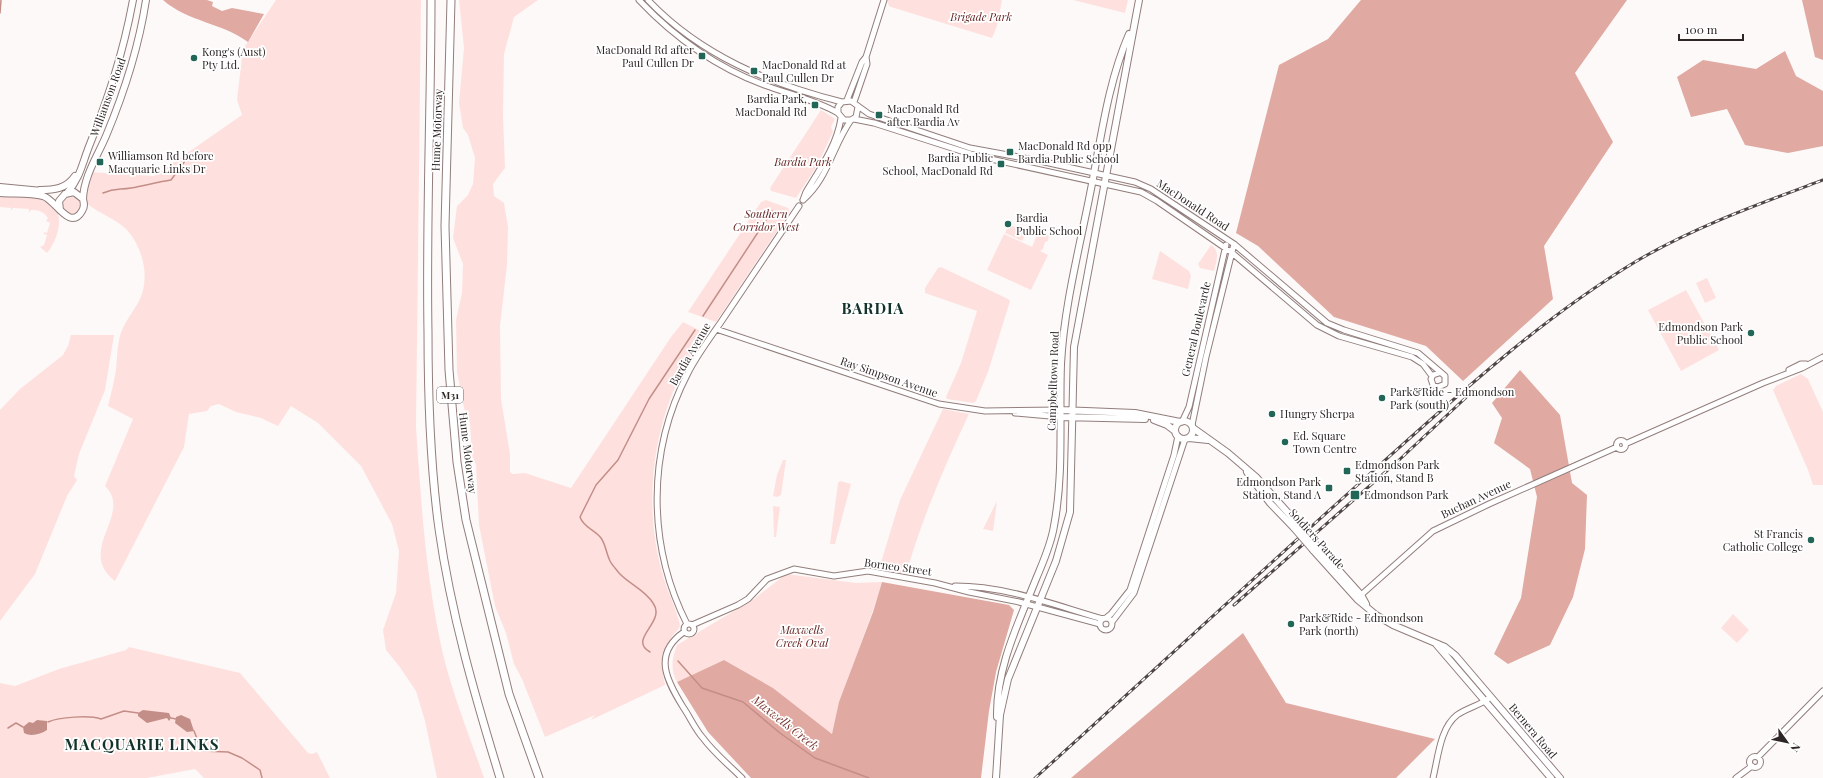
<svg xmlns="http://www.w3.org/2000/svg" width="1823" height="778" font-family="'Playfair Display',serif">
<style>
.green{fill:#fee1de}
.forest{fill:#e0a9a2}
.water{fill:#c48e88}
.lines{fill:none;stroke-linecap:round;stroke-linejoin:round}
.stream{stroke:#c48e88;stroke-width:1.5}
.minor-casing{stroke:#917e7c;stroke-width:7}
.major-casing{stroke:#917e7c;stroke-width:8}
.highway-casing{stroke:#917e7c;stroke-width:9}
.minor{stroke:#fff;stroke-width:5}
.major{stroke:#fff;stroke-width:6}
.highway{stroke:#fff;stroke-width:7}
.rail-casing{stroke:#4e4645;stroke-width:3}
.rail{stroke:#fff;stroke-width:1.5;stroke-dasharray:4.5;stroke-linecap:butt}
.major-bridge-casing{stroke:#917e7c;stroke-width:8;stroke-linecap:butt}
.major-bridge{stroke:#fff;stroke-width:6}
.poi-dot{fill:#216657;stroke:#fff;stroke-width:1.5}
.labels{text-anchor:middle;stroke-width:3.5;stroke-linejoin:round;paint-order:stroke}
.shield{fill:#fff;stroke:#6d6766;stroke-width:1}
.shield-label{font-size:10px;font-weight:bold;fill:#2e2625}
.park-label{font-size:11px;font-style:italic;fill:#611f1d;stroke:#fff}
.poi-label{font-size:11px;fill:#2e2625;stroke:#fff;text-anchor:start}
.street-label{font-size:11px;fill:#2e2625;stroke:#fff}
.water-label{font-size:12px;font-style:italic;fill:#7d3833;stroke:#fff}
.district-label{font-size:15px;font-weight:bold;letter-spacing:1px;fill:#13322b;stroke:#fff}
</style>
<rect width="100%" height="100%" fill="#fdf9f8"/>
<path class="green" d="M 276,0 L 421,0 L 416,427 C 421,503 426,580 443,654 C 453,696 470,737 484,778 L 437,778 L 425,721 L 416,691 L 399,666 L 386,650 L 383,630 L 396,593 L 399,551 L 392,524 L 361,466 L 318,423 L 291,406 L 278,426 L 261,418 L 236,412 L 219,404 L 211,406 L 207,411 L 189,414 L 184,447 L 115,581 C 75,550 134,514 105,486 L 133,419 L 108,406 C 111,394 114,382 116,370 C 117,360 117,350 119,340 C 122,324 133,313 140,299 C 150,277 143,248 127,230 C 115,218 97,213 84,201 L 89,172 L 154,176 L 242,115 L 237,100 L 243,49 Z
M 459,0 L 538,0 L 514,17 L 504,54 L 503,116 L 505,168 L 493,184 L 494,196 L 504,203 L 508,227 L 507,265 L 500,326 L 501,399 L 510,454 L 510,472 L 512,474 L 525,473 L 571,488 L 671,337 L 683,322 L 705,333 C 702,350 678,378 671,397 C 649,455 646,520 664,579 C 669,594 676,609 680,625 C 679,630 676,631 673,635 C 662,651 661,667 665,685 L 591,720 L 595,715 L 545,737 L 522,679 L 514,664 L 506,633 L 495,606 L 479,525 L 476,465 L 472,455 L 470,423 L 464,408 L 457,372 L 456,320 L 462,293 L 463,264 L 453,238 L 457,206 L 468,195 L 473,184 L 475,158 L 468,135 L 463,128 L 459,103 L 464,48 Z
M 887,0 L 1002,0 L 997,26 L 992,38 L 891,7 L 889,6 Z
M 1073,0 L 1128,0 L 1125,13 Z
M 821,110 L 835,119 L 831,127 L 833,132 L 831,136 L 817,166 L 796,198 L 771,191 L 770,188 Z
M 0,195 C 12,196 34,195 44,199 C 68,209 59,238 47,253 L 40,247 L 44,245 L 47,235 L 44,234 L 44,232 L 47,233 L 50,223 L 46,221 L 48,218 C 43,211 39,210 31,210 L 29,213 L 29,209 L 13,208 L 11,211 L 11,208 L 0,207 Z
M63 205a9 9 0 1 1 18 0a9 9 0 1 1-18 0Z
M 766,200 L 788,208 L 790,212 L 716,322 L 688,312 L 761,202 Z
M 1009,224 L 1026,233 L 1022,241 L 1005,233 Z
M 1044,227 L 1049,234 L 1048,241 L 1045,242 L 1043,249 L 1040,251 L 1048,255 L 1031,290 L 987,270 L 1004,234 L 1032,247 L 1037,235 L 1032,235 L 1034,231 Z
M 1211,245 C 1221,251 1216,262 1214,271 L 1200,268 L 1198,264 Z
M 1160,251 L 1189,271 L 1191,276 L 1188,289 L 1152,279 Z
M 941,267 L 1008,299 L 1010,301 L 988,372 L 976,401 L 973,403 L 947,399 L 946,397 L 961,363 L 977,311 L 925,293 L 925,288 L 938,268 Z
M 1707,278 L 1716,298 L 1705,303 L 1696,283 Z
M 1686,290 L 1719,350 L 1681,371 L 1648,310 Z
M 71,335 L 114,335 L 105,390 L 79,454 L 74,476 L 77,480 L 67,496 L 35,574 L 0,621 L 0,410 L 20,389 L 63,355 L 68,346 Z
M 1801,374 L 1808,379 L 1823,412 L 1823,485 L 1813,485 L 1808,470 L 1773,390 L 1776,386 Z
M 943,409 L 969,414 C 944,467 922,519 906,574 L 879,569 L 900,500 Z
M 783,460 L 786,460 L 781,495 L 777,497 L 773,496 L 777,475 Z
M 840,481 L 851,484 L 835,544 L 830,544 L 838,483 Z
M 997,501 L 993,531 L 983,529 Z
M 773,506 L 780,507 L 776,537 L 774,537 Z
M 786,574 L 856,583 L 882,582 C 867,633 844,682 832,734 L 773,688 L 724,660 L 677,682 C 670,669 672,658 677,645 L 754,599 Z
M 1733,614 L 1749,630 L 1737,643 L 1721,628 Z
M 129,647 L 240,673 L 308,753 L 312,754 L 317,752 L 330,778 L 204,778 L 195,769 L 147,778 L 0,778 L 0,683 L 15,686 L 59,669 L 126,650 Z"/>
<path class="forest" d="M 163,0 L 207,0 L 213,2 L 212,6 L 222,11 L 232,8 L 264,14 L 248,42 C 223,23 188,22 163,0 Z
M 1361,0 L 1627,0 L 1575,73 L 1613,142 L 1544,246 L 1553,299 L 1463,381 L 1426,346 L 1334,317 L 1258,246 L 1236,233 L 1279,65 L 1328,39 Z
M 1802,0 L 1823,0 L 1823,60 L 1815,57 Z
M 1785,51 L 1796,76 L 1823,91 L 1823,146 L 1788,153 L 1745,145 L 1727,109 L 1691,117 L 1677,77 L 1703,60 L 1756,69 Z
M 1520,370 L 1560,415 L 1572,483 L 1587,495 L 1585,549 L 1573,597 L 1550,645 L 1508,664 L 1494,654 L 1521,598 L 1537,497 L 1530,469 L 1494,443 L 1502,418 L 1492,403 Z
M 882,582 L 1009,605 L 1014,610 L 996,672 L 989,711 L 981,778 L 751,778 L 708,732 L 677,682 L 724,660 L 773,688 L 832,734 L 839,702 L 873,612 Z
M 1243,633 L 1286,703 L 1435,739 L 1396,778 L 1071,778 Z"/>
<path class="water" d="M 143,710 L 169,713 L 171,718 L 169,721 L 167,718 L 147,723 L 138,716 L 138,713 Z
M 181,715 L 190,719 L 194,731 L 187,732 L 175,723 L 176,717 Z
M 37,720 L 47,721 L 47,730 C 41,734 31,737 24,733 L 23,727 L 29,722 L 33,723 Z"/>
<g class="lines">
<path class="stream" d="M 0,13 L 1,0
M 103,193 C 115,188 119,190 131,188 C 144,186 157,182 171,180 L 190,154
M 703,316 L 772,211
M 650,652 C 627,639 667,622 653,603 C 645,590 629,584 619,573 C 616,569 612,565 610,561 C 606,553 606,545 601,538 C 594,529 584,528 580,517 L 596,485 L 618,460 L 649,399 L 695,330
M 678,661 L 702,688 L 743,702 L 780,733 L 815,758 L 869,778
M 171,718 L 176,719
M 48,722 C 59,717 90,715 101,719 L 124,711 L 138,713
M 8,728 L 16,723 L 23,727
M 194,731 L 202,751 L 228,752 L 242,758 L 260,770 L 262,778"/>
<g class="minor-casing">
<path id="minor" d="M 639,0 C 674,37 716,67 764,85 C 788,94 816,100 838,113
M 648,0 C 700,55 770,84 842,102
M 847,100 L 862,62 L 866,57 L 884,0
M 854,102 L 867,64 L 866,57
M 858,107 L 856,117 L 851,120 L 844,120 L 838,113 L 838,107 L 842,102 L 851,101 L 869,114 L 970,148 L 1040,161 L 1135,182 L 1151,189 L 1234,244 L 1327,323 L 1344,330 L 1418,353 L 1445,376 L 1445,384 L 1438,387 L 1433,385 L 1431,379 L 1433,375 L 1439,373
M 854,119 L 874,123 L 977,156 L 1141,192 L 1157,201 L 1231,252 L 1317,325 L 1339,336 L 1412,357 L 1423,364 L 1432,376
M 803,200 C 828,179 833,145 851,120
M 803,200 L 806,192 C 820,169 837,145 841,118
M 716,329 L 939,404 L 985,411 L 1061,410
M 1789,370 L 1801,364 L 1806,364
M 1015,413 L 1061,417
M 1182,422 L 1189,407 L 1226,245
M 1192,425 L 1206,357 L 1234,244
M1616.5 445a4.5 4.5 0 1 1 9 0a4.5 4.5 0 1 1-9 0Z
M 1625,444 L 1763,383 L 1802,368 L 1823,357
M 955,586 C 1007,586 1054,605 1103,619
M 1361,595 L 1433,531 L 1489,504 L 1617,447
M1100 624a6 6 0 1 1 12 0a6 6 0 1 1-12 0Z
M 1106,618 L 1111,614 L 1130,590 L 1174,455 L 1178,436
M 1112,622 L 1134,593 L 1185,439
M684 629a5 5 0 1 1 10 0a5 5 0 1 1-10 0Z
M 687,624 C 647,545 647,451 688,373 C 697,355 710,338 721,322 C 747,283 773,245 799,206
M 692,625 L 738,605 L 748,599 L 767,579 L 794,569 L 834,576 L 868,571 L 935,583 L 969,592 L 1019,602 L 1100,624
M 684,632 C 652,654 667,681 683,707 C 690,717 695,729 703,738 C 714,753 729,765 742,778
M1749.5 762a5.5 5.5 0 1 1 11 0a5.5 5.5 0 1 1-11 0Z
M 1758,757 L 1823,691
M 1433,778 C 1438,758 1440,728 1457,715 C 1467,708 1478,706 1488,699
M 1736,778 L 1752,766"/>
</g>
<g class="major-casing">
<path id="major" d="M 0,187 L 42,191
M 40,190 C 54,190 66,189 75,176
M 0,193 C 14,194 30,193 43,196 C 55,199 70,232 82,211 C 85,207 84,203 83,199 L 74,192 L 65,194 L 59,201 L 60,210
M 67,193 C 79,180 82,165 88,149 C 108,99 123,54 133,0
M 83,199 C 84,176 97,157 106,136 C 124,93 139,46 146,0
M 1061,410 L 1135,413 L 1180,422
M 1061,417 L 1145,419
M 1154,420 L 1167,425 L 1175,431
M1175 430a9 9 0 1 1 18 0a9 9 0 1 1-18 0Z
M 1193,428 L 1228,453 L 1256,477 L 1298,524
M 1189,438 L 1208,440
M 1247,472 L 1270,503 L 1294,528
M 1317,546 L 1361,595 L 1366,604
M 1313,550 L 1358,600 L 1376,615 L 1393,625 L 1445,647 L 1455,655 L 1560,778
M 1436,644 L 1551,778
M 997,717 C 996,668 1018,624 1036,579 C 1043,562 1051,545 1054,526 C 1064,473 1059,418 1061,364 C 1064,307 1079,250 1090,194 C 1101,140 1107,85 1129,34
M 996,778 L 1000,715 L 1008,679 L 1056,561 L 1070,512 L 1074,347 L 1139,0"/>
</g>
<g class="highway-casing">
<path id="highway" d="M 431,0 C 431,111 426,221 428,332 C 428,397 430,464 439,529 C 451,614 475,696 500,778
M 451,0 L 445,226 L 449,370 L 457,462 L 466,520 L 509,694 L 539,778"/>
</g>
<use href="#minor" class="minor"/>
<use href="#major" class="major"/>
<use href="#highway" class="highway"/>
<g class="rail-casing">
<path id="rail" d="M 1234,605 L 1398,461 L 1474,390
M 1035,778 C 1148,676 1259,573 1373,471 C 1456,397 1539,320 1635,262 C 1694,227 1759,204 1823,180"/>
</g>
<use href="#rail" class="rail"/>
<g class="major-bridge-casing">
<path id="major-bridge" d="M 1298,524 L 1317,546
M 1294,528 L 1313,550"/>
</g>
<use href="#major-bridge" class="major-bridge"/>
</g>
<g class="poi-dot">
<rect x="698" y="52" width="8" height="8" rx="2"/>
<circle cx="194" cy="58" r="4"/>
<rect x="750" y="67" width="8" height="8" rx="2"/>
<rect x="811" y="101" width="8" height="8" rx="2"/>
<rect x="875" y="111" width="8" height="8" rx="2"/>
<rect x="1006" y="148" width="8" height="8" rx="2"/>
<rect x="96" y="158" width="8" height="8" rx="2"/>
<rect x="997" y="160" width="8" height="8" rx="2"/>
<circle cx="1008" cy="224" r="4"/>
<circle cx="1751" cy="333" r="4"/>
<circle cx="1382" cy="398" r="4"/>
<circle cx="1272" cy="414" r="4"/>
<circle cx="1285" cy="442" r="4"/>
<rect x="1343" y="467" width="8" height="8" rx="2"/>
<rect x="1325" y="484" width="8" height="8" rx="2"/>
<rect x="1350" y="490" width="10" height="10" rx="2"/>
<circle cx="1811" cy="540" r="4"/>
<circle cx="1291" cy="624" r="4"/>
</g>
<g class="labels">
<rect class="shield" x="437" y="387" width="26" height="16" rx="3"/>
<g class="shield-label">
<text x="450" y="399">M31</text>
</g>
<g class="park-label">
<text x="981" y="21">Brigade Park</text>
<text x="803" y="166">Bardia Park</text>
<text x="766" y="218">Southern<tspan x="766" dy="13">Corridor West</tspan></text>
<text x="802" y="634">Maxwells<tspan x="802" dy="13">Creek Oval</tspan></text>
</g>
<g class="poi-label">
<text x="694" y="54" text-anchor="end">MacDonald Rd after<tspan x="694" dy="13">Paul Cullen Dr</tspan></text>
<text x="202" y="56">Kong's (Aust)<tspan x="202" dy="13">Pty Ltd.</tspan></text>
<text x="762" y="69">MacDonald Rd at<tspan x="762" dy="13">Paul Cullen Dr</tspan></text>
<text x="807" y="103" text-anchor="end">Bardia Park,<tspan x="807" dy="13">MacDonald Rd</tspan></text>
<text x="887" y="113">MacDonald Rd<tspan x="887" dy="13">after Bardia Av</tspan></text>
<text x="1018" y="150">MacDonald Rd opp<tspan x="1018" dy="13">Bardia Public School</tspan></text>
<text x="108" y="160">Williamson Rd before<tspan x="108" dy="13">Macquarie Links Dr</tspan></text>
<text x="993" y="162" text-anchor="end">Bardia Public<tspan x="993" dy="13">School, MacDonald Rd</tspan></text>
<text x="1016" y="222">Bardia<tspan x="1016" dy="13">Public School</tspan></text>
<text x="1743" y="331" text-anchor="end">Edmondson Park<tspan x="1743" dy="13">Public School</tspan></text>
<text x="1390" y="396">Park&amp;Ride - Edmondson<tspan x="1390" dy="13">Park (south)</tspan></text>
<text x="1280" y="418">Hungry Sherpa</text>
<text x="1293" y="440">Ed. Square<tspan x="1293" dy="13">Town Centre</tspan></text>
<text x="1355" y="469">Edmondson Park<tspan x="1355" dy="13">Station, Stand B</tspan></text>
<text x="1321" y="486" text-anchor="end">Edmondson Park<tspan x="1321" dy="13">Station, Stand A</tspan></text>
<text x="1364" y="499">Edmondson Park</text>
<text x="1803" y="538" text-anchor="end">St Francis<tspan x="1803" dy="13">Catholic College</tspan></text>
<text x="1299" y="622">Park&amp;Ride - Edmondson<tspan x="1299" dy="13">Park (north)</tspan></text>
</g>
<g class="street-label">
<text transform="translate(108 97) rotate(-70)" y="4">Williamson Road</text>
<text transform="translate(437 130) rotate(-88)" y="4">Hume Motorway</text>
<text transform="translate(1193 205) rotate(33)" y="4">MacDonald Road</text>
<text transform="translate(1196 329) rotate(-77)" y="4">General Boulevarde</text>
<text transform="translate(690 354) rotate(-60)" y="4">Bardia Avenue</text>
<text transform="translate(889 377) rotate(19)" y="4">Ray Simpson Avenue</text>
<text transform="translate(1053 381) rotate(-88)" y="4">Campbelltown Road</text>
<text transform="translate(468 453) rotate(83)" y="4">Hume Motorway</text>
<text transform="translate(1476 499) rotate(-25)" y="4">Buchan Avenue</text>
<text transform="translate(1317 539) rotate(48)" y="4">Soldiers Parade</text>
<text transform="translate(898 567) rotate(8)" y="4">Borneo Street</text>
<text transform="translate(1533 731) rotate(50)" y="4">Bernera Road</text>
</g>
<g class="water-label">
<text transform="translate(785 723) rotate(38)" y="4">Maxwells Creek</text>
</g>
<g class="district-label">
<text x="873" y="314">BARDIA</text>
<text x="142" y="750">MACQUARIE LINKS</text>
</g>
</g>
<g transform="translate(1787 742) rotate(123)" stroke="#ffffff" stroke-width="3" paint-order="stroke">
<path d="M0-3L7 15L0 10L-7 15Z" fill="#2e2625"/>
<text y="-6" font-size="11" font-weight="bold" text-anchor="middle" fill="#2e2625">N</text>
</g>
<path d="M1679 34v6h64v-6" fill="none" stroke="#2e2625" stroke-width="2"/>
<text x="1685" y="34" font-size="12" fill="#2e2625" stroke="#ffffff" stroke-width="3" paint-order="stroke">100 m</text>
</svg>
